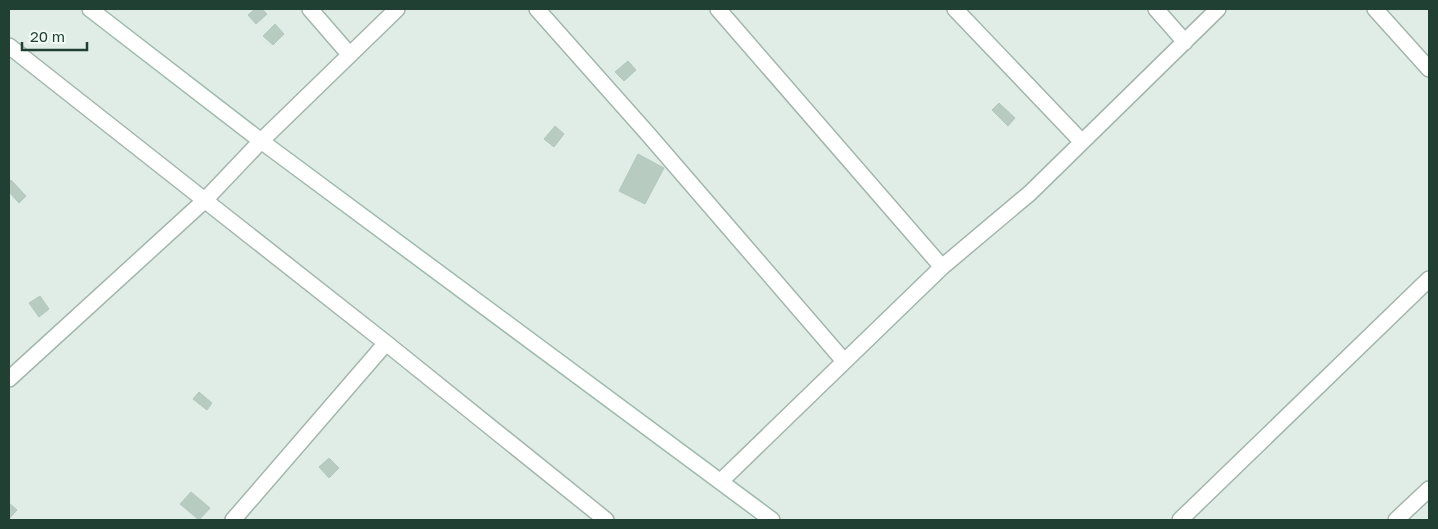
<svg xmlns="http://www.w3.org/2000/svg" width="1438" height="529" font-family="'Golos Text',sans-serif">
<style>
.building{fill:#b8cbc1;stroke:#b2c8bc}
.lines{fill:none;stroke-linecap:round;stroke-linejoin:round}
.minor-casing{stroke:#a2b6ad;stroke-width:18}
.secondary-casing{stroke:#9dbaad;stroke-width:18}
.minor{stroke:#fff;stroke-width:15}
.secondary{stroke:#fff;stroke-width:15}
</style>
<rect width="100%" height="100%" fill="#e0ede6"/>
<path class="building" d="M 255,9 L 262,9 L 267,14 L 256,24 L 248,15 Z
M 275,24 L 284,34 L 273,45 L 263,36 Z
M 628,61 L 636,70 L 624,81 L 615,72 Z
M 999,103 L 1015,118 L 1008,126 L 992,110 Z
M 555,126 L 564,134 L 554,147 L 544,139 Z
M 638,154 L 664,168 L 645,204 L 619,191 Z
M 11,180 L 26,196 L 19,203 L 9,192 L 9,183 Z
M 40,296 L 49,309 L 39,317 L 29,303 Z
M 199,392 L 212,403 L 207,410 L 193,399 Z
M 329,458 L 339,468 L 329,478 L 319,467 Z
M 191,492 L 210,508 L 199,520 L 180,504 Z
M 9,503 L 17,510 L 9,519 Z"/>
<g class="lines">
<g class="minor-casing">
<path id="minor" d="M 310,9 L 349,54
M 537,9 L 648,134 L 844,361
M 718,9 L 942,267
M 955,9 L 1082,142
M 1156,9 L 1185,42
M 1375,9 L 1429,69
M 9,46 L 386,343 L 606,520
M 9,379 L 204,201 L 261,141 L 397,9
M 721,481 L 942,267 L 1030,193 L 1218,9
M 233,520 L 386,343
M 1180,520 L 1429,279
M 1396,520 L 1429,489"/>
</g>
<g class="secondary-casing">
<path id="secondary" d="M 90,9 L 261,141 L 772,520"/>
</g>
<use href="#minor" class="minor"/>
<use href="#secondary" class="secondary"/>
</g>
<rect width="1438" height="529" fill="none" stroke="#1f4033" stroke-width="20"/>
<path d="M22 42v8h65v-8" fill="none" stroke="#1f4033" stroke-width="2.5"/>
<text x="30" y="42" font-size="15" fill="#1f4033" stroke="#f1f9f4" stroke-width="4" paint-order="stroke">20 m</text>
</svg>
